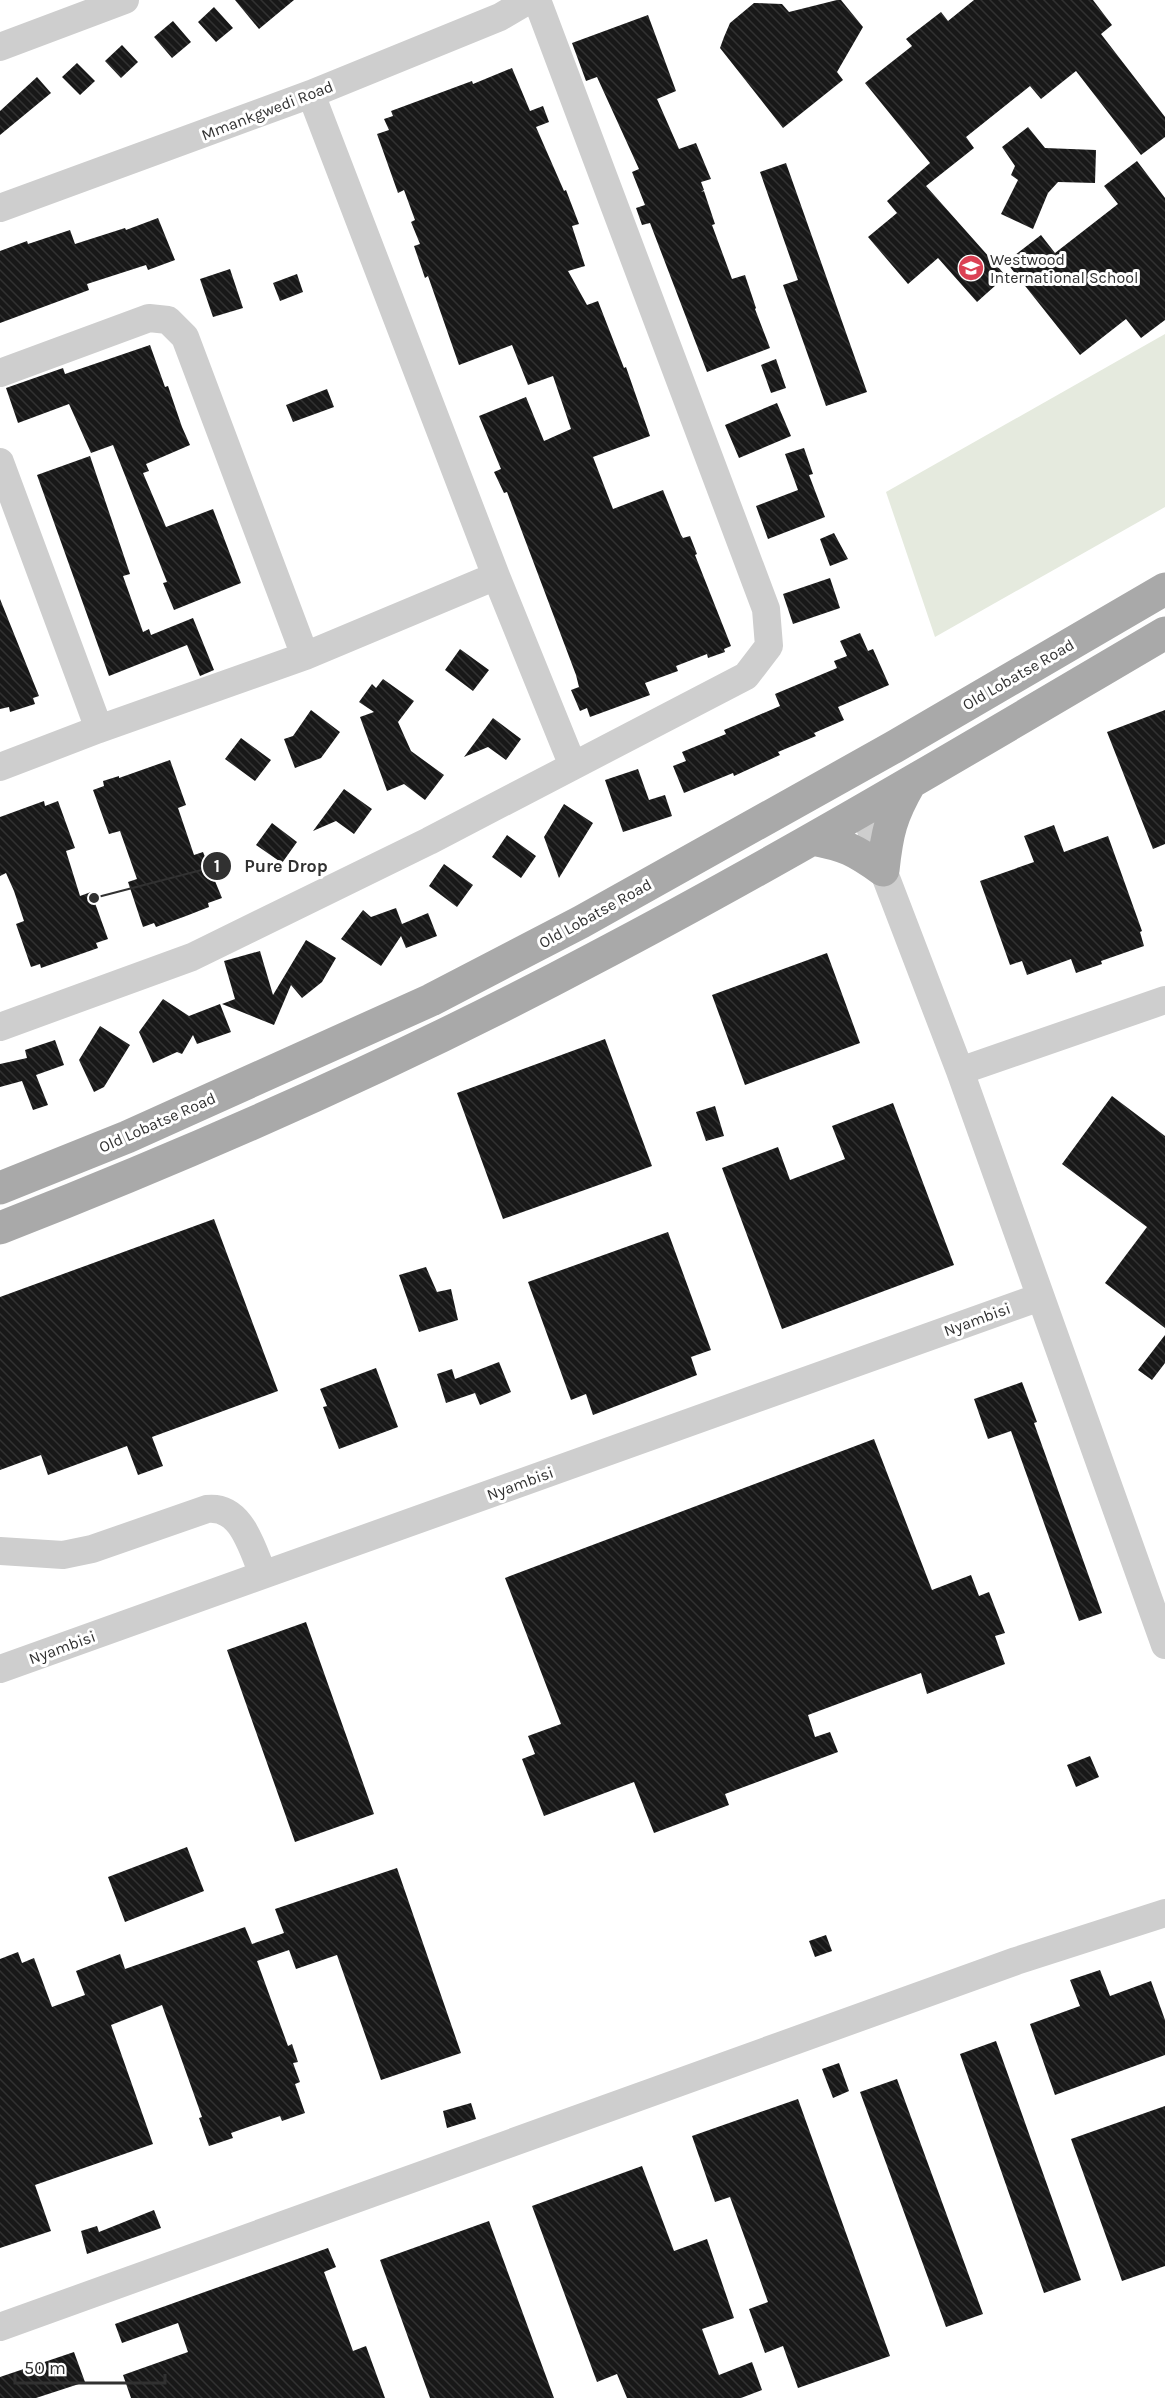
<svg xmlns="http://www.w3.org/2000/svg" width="1165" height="2398" font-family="Karla,sans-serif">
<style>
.pitch{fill:#e5eade}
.building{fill:url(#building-back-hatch)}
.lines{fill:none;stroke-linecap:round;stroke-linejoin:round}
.minor{stroke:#cecece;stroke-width:28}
.major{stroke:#a9a9a9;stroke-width:33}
.labels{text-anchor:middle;stroke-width:6;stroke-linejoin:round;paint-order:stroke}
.street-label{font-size:16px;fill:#313131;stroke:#fff}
.poi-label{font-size:16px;fill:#313131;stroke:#fff;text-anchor:start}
.leader{fill:none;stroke:#313131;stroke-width:2}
.callout-dot{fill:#313131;stroke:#fff;stroke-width:2}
.mark-label{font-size:18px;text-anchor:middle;font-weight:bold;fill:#fff}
.callout-label{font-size:18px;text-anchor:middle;font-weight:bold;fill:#313131;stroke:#fff;stroke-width:6;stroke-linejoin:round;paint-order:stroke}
</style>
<defs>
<pattern id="building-back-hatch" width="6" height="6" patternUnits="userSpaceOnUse" patternTransform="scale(1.5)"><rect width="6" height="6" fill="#181818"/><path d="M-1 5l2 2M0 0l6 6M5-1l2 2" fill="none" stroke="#313131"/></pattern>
</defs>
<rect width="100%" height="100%" fill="#fff"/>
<path class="pitch" d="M 1165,334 L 1165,507 L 935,637 L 886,492 Z"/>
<path class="building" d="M 235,0 L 294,0 L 259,29 Z
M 837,0 L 841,0 L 863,27 L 837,72 L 843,80 L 783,128 L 720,48 L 724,37 L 730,23 L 754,3 L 782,4 L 789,12 Z
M 974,0 L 1093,0 L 1112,25 L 1101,34 L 1165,117 L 1165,137 L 1141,155 L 1076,71 L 1041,99 L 1030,86 L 966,137 L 974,148 L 926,186 L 1006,276 L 977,302 L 938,258 L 908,284 L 868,237 L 897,213 L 887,201 L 930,163 L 865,83 L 912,46 L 906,39 L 941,12 L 948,21 Z
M 214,7 L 233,28 L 216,42 L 198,22 Z
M 648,15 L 676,91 L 657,99 L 679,149 L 696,143 L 711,179 L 701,182 L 704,190 L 701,192 L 704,191 L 715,224 L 712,225 L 732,279 L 745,275 L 756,308 L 755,309 L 770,348 L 707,372 L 650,223 L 642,225 L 636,208 L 645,205 L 632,172 L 639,169 L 597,77 L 586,81 L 572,43 Z
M 173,21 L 191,42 L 172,58 L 154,37 Z
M 122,45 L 138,62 L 121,78 L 105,61 Z
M 77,63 L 95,81 L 80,95 L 62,77 Z
M 512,68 L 530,111 L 543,106 L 549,122 L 536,127 L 564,191 L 566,190 L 579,224 L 572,226 L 585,266 L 568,271 L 587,305 L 598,301 L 624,368 L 626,367 L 650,436 L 593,457 L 613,509 L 663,490 L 681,535 L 683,538 L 690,536 L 697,554 L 695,555 L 731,646 L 724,649 L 725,652 L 708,658 L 707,654 L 676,666 L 678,671 L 645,683 L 650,695 L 590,717 L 587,708 L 580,711 L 571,690 L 579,687 L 576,675 L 507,492 L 504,493 L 494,472 L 501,469 L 479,416 L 526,397 L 544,441 L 571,429 L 553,376 L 528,385 L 512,345 L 459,365 L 428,276 L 425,278 L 414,246 L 420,244 L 411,222 L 415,220 L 404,190 L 398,193 L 377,134 L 389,130 L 384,119 L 393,116 L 391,111 L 472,81 L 473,84 Z
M 37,77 L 51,93 L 0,135 L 0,111 Z
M 1028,127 L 1045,148 L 1096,150 L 1095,183 L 1058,182 L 1048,193 L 1033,229 L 1001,214 L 1018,180 L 1011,175 L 1015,166 L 1002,147 Z
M 1137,161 L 1165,198 L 1165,320 L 1141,338 L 1126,319 L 1080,355 L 1006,262 L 1041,235 L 1055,253 L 1118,204 L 1104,186 Z
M 786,163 L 867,392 L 826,406 L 783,285 L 798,280 L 760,172 Z
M 158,218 L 175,260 L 148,270 L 146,265 L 87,284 L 89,290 L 0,323 L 0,251 L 27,241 L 28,244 L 70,230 L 75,244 L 125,228 L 126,230 Z
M 230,269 L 243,308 L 213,317 L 200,279 Z
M 297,274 L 303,292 L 280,301 L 273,283 Z
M 150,345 L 165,387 L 168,386 L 182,427 L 190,445 L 146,464 L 149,471 L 143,473 L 166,527 L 213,509 L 241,583 L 174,610 L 163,583 L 167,582 L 113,445 L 91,453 L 69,404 L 18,423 L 6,388 L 63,368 L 65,374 Z
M 776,359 L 786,388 L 771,393 L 761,365 Z
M 327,389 L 334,407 L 293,422 L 286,405 Z
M 777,403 L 791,436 L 739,458 L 725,425 Z
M 804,448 L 813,474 L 809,475 L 825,517 L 768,539 L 756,506 L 798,490 L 785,454 Z
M 90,456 L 130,574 L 123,576 L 143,632 L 149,629 L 151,635 L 193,618 L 214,670 L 200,676 L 187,645 L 109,676 L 37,475 Z
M 834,533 L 848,559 L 830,566 L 820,539 Z
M 830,578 L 840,608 L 793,624 L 783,594 Z
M 0,599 L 39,696 L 33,698 L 35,704 L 10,712 L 9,707 L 0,709 Z
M 860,633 L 868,651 L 873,649 L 889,685 L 838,707 L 844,720 L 814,733 L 816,736 L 778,752 L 780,755 L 734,776 L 733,773 L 684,793 L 673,766 L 686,761 L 682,752 L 726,734 L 724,730 L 780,706 L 775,694 L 837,668 L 834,661 L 847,656 L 840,641 Z
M 460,649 L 489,670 L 473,691 L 445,670 Z
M 383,679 L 414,701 L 398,722 L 411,751 L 444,775 L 425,800 L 404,784 L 387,791 L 360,717 L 374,712 L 359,702 L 372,684 L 376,688 Z
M 311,710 L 340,732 L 321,758 L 295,768 L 284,739 L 293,736 Z
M 1165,710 L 1165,844 L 1153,849 L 1107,732 Z
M 493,718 L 521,739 L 506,760 L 488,747 L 464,757 Z
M 241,738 L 271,760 L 255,781 L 225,759 Z
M 170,760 L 186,805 L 178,808 L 194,855 L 203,852 L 222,898 L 208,903 L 209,907 L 186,916 L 156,927 L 154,923 L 143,927 L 128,882 L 137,879 L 120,831 L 109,834 L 93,790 L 104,786 L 103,781 L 119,776 L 119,778 Z
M 638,769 L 649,800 L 665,795 L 672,816 L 623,832 L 605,780 Z
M 344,789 L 372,809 L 354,834 L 336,821 L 313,831 Z
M 44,801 L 45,806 L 58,801 L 75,848 L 66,851 L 80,896 L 91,892 L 108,939 L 96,943 L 98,948 L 41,968 L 40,964 L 31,967 L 16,924 L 24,921 L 14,891 L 6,873 L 0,876 L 0,817 Z
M 564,804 L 593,823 L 559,878 L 544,837 Z
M 272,823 L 297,842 L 282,863 L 256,845 Z
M 1054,825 L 1064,852 L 1108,836 L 1142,931 L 1140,932 L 1144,946 L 1101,961 L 1102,964 L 1076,973 L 1071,959 L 1027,975 L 1022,961 L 1010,965 L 980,881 L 1034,862 L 1024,836 Z
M 507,835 L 536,856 L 521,878 L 492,857 Z
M 444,864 L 473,885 L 457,907 L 429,886 Z
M 396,908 L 402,924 L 428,913 L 437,936 L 406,948 L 401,936 L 381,966 L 341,939 L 363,910 L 371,917 Z
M 306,940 L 336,958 L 322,982 L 302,998 L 291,985 L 274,1025 L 222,1004 L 235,999 L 224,961 L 260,951 L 273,995 Z
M 827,953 L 860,1043 L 745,1085 L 712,995 Z
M 163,999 L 189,1016 L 220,1004 L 231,1032 L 197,1044 L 193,1035 L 182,1054 L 177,1052 L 153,1063 L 139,1032 Z
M 100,1026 L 130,1045 L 104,1087 L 94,1092 L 79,1060 Z
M 605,1039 L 652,1166 L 503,1219 L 457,1093 Z
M 55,1040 L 64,1065 L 36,1075 L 48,1105 L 33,1110 L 22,1081 L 0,1087 L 0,1064 L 27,1058 L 25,1050 Z
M 1112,1096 L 1165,1136 L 1165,1328 L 1105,1283 L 1147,1227 L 1062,1164 Z
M 893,1103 L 954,1265 L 782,1329 L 722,1168 L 778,1147 L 790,1180 L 845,1159 L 832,1126 Z
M 715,1106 L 724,1136 L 706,1141 L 696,1112 Z
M 214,1219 L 278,1391 L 152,1437 L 163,1466 L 138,1475 L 127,1446 L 48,1475 L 41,1455 L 0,1470 L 0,1297 Z
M 668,1232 L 711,1350 L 691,1357 L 697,1375 L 593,1415 L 586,1394 L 571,1400 L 528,1282 Z
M 426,1267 L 437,1292 L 451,1289 L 458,1320 L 419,1332 L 399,1275 Z
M 1165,1335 L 1165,1363 L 1152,1380 L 1138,1370 Z
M 499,1362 L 511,1392 L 480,1405 L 475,1393 L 446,1403 L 437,1374 L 452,1369 L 455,1379 Z
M 376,1368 L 398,1427 L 339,1449 L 323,1407 L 327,1406 L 320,1389 Z
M 1022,1382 L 1037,1422 L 1034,1423 L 1102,1613 L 1079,1621 L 1011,1431 L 988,1439 L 974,1399 Z
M 874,1439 L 932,1590 L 971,1575 L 979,1596 L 989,1592 L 1005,1633 L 995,1636 L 1005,1664 L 927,1694 L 921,1673 L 808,1715 L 815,1737 L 830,1732 L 838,1752 L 725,1794 L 729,1805 L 654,1833 L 634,1782 L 544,1816 L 522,1759 L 535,1754 L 528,1736 L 561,1724 L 505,1578 Z
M 306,1622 L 374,1814 L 295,1842 L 227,1650 Z
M 1090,1756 L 1099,1777 L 1076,1787 L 1067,1765 Z
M 187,1847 L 204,1891 L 125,1922 L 108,1877 Z
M 397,1868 L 461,2053 L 381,2080 L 337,1955 L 296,1969 L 289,1950 L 257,1961 L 288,2046 L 292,2044 L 298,2062 L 293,2063 L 300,2082 L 295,2084 L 305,2113 L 282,2121 L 280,2116 L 231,2133 L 233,2138 L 209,2146 L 199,2118 L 202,2117 L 162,2005 L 111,2025 L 153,2144 L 35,2185 L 51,2231 L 0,2248 L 0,1959 L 18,1952 L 22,1963 L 34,1958 L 52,2007 L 85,1995 L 76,1971 L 120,1954 L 125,1969 L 245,1927 L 252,1944 L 284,1933 L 275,1909 Z
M 826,1935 L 832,1951 L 815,1957 L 809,1941 Z
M 1100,1970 L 1110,1996 L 1151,1981 L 1165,2020 L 1165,2055 L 1055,2095 L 1030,2024 L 1080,2006 L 1070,1980 Z
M 996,2041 L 1081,2280 L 1044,2293 L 960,2054 Z
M 839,2063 L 849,2091 L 833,2098 L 822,2069 Z
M 897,2079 L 983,2314 L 946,2327 L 860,2092 Z
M 798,2099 L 890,2356 L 798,2388 L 783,2346 L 765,2353 L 749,2309 L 768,2302 L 730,2197 L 715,2202 L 692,2136 Z
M 471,2103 L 476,2119 L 447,2128 L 443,2111 Z
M 1165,2106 L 1165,2266 L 1122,2281 L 1071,2139 Z
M 642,2166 L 674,2251 L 707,2239 L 734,2318 L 702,2329 L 719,2375 L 752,2362 L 762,2390 L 741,2398 L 627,2398 L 617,2374 L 597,2382 L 532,2206 Z
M 154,2210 L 161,2228 L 87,2254 L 81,2231 L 97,2226 L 99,2232 Z
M 489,2221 L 554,2398 L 430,2398 L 380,2260 Z
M 328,2248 L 336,2267 L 324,2272 L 353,2351 L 366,2346 L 385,2398 L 131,2398 L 123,2375 L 188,2352 L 178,2323 L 122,2343 L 115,2324 Z
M 74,2352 L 85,2382 L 36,2398 L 0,2398 L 0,2377 Z"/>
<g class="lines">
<path class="minor" d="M 0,47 L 125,0
M 311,94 L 496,576 L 573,766
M 0,208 L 311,94 L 500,17 L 529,0
M 0,373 L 149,318 L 168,320 L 185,337 L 305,656
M 0,462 L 99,729
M 0,767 L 99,729 L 305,656 L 496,576
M 865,810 L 883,870 L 960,1071 L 1165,1645
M 0,1027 L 192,957 L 429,841 L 746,676 L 769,646 L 766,609 L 537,0
M 960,1071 L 1165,1000
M 0,1551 L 63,1555 L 92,1549 L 207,1509 C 242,1505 252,1549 263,1574
M 0,1669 L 1040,1297
M 0,2327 L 1016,1961 L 1165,1913"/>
<path class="major" d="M 812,839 C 845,845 855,850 883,870 C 887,832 891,816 910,783
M 0,1188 L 127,1137 L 431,1000 L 581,922 L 894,747 L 1165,589
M 0,1228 C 202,1149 401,1061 593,959 C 788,857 976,744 1165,633"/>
</g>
<defs>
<g id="school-disc" transform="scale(1.35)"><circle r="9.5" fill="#db4154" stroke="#fff"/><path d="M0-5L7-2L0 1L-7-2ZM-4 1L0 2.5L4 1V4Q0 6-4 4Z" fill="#fff"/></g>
</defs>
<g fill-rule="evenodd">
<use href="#school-disc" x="971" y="268"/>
</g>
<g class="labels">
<g class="street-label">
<text transform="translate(267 110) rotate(-21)" y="6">Mmankgwedi Road</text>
<text transform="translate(1018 674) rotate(-30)" y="6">Old Lobatse Road</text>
<text transform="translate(595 913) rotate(-29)" y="6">Old Lobatse Road</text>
<text transform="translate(157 1122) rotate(-24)" y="6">Old Lobatse Road</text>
<text transform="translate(977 1319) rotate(-20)" y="6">Nyambisi</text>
<text transform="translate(520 1483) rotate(-20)" y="6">Nyambisi</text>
<text transform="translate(62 1647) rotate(-20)" y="6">Nyambisi</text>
</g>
<g class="poi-label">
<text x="990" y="265">Westwood<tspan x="990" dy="18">International School</tspan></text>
</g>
</g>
<path class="leader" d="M94 898L217 866"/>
<g class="callout-dot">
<circle cx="94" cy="898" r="6"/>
<circle cx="217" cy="866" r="15"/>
</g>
<g class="mark-label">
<text x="217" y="872">1</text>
</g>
<g class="callout-label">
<text x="286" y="872">Pure Drop</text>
</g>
<path d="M15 2374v9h150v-9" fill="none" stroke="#313131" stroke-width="3"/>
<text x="24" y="2374" font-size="18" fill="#313131" stroke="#ffffff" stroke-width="4.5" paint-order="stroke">50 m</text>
</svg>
